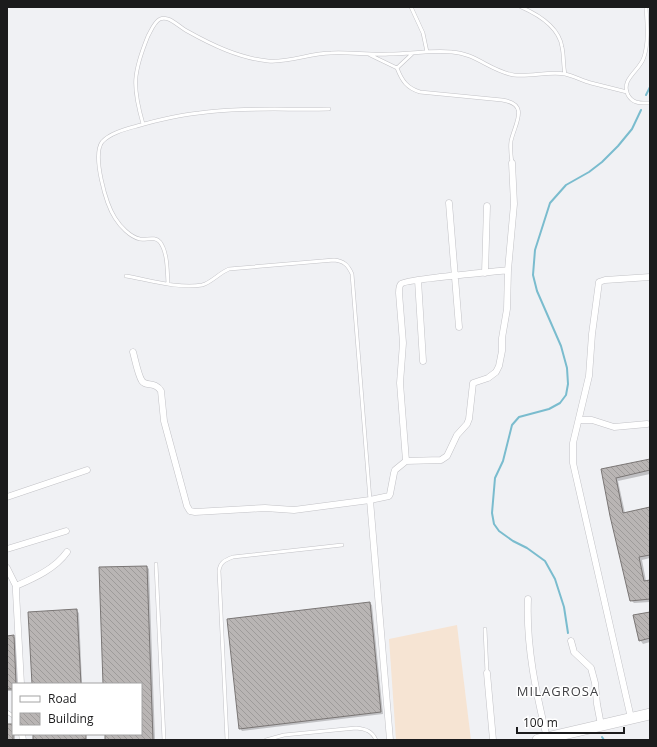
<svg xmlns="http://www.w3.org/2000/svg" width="657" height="747" font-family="'Open Sans',sans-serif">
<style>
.industrial{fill:#f6e4d3}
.shadow{fill:#0003}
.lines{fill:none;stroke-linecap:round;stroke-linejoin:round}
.stream{stroke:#7abcce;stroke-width:2}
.building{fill:url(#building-back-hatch);stroke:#7a7675}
.service-casing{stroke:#c2c2c6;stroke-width:4}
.minor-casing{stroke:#c2c2c6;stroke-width:7}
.trunk-casing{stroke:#c2c2c6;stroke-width:12}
.service{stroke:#fff;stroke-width:3}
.minor{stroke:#fff;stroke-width:6}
.trunk{stroke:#fff;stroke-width:11}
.labels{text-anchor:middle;stroke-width:3;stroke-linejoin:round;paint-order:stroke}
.neighbourhood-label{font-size:13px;letter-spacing:1px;fill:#434346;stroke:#fff}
</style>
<defs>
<pattern id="building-back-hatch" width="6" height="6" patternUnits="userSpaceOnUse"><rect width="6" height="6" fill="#b9b5b4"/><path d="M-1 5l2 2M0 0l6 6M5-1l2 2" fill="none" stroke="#9e9b9a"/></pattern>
</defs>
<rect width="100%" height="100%" fill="#f0f1f4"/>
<path class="industrial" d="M 457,625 L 471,740 L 396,740 L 389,639 Z"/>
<path class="shadow" d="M 650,460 L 650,474 L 618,481 L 625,513 L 650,508 L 650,558 L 642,560 L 646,581 L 650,581 L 650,602 L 634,603 L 631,600 L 603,470 Z
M 147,567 L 149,569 L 155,740 L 106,740 L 106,734 L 141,734 L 141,684 L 104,684 L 100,568 Z
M 369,603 L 372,605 L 383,714 L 242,731 L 240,728 Z
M 77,611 L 79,613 L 82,684 L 32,684 Z
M 650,613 L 650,642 L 643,644 L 640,640 Z
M 13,636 L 16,639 L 18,684 L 13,684 L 13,691 L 7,691 L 7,637 Z
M 7,722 L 8,725 L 13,725 L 13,734 L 15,734 L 15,740 L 7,740 Z"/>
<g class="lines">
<path class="stream" d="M 646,95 L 650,87
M 568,633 L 564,607 L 555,579 L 545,561 L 527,548 L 513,541 L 499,531 L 494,524 L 492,513 L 495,478 L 503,461 L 512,425 L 519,417 L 549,409 L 560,403 L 566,395 L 568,384 L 567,368 L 561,346 L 537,291 L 533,275 L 535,250 L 550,203 L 566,185 L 589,172 L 602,162 L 618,146 L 632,129 L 641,110
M 602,737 L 604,740"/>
</g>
<path class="building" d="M 650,459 L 650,470 L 616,478 L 623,513 L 650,507 L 650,555 L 639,557 L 644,581 L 650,580 L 650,599 L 630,601 L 610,516 L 601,469 Z
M 147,566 L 153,740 L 105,740 L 105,734 L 141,734 L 141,684 L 103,684 L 99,567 Z
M 370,602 L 381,712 L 239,729 L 227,619 Z
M 77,609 L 81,684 L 32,684 L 28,612 Z
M 650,612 L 650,638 L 639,641 L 633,615 Z
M 14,635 L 16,684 L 13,684 L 13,689 L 7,689 L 7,636 Z
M 7,724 L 13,724 L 13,740 L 7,740 Z
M 33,734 L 86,734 L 86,739 L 73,740 L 33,740 Z"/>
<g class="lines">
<g class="service-casing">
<path id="service" d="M 411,7 L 423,33 L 427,52
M 521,7 C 537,14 559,27 562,47 C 564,56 563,65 565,74
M 646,7 C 647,23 649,41 644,57 C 640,71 620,79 628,95 C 633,104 641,103 650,103
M 370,55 L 397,68 C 402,81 407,88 420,92 L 502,100 C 530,104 515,123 511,141 C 510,148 511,156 512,163
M 397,68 L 413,53
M 143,124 C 132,86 133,73 148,36 C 151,31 154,22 160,19 C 169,15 179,27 187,31 C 212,45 239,58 268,61 C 289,63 310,53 331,53 C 350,52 369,55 389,54 C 410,54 431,50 452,52 C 475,53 492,72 514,75 C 531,77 549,71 565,74 C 574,76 583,81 591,83 C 603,86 615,89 627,92
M 126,276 C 149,280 179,289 202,285 C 211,283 219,273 229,269 L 334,260 C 344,261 348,265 352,274 L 370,500
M 168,283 C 167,271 168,253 160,242 C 155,236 147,240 140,239 C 130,237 120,226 115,218 C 106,204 92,156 102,142 C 110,133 126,129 137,126 C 158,120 178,115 199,113 C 242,107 286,110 329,109
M 156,564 L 164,740
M 485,629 L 487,673
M 7,712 L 13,716
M 227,740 L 219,571 C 220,562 225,560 233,557 L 342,545
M 266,740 L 284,735 L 356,728 C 366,729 372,731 376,740"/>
</g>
<g class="minor-casing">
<path id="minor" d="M 449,203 L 459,327
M 485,273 L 487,206
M 418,280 L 423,361
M 133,352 C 135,359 138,375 142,381 C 146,387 155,381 161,391 L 164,421 L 187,506 L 190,511 L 195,512 L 265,508 L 294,510 L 370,500 L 389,496 L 390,494 L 394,473 L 395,470 L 406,461 L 441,460 L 447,456 L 457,435 L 467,424 L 469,419 L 473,383 L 488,378 L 496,372 L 499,366 L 502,351 L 502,338 L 507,309 L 508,270 L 514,204 L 512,163
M 579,420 L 592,420 L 614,427 L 647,424
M 406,461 L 400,383 L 403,343 L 399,293 C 399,290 399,286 401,284 C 405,279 495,272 508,270
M 7,497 L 87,470
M 370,500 L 390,740
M 7,549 L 66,531
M 7,568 L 16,586 L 16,592 L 21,684
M 16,586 C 34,578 55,569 67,552
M 528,599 C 526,647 536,692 547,738
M 571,641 L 574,652 L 591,668 L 595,683 L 597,704 L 601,725
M 487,673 L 493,740
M 631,718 L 573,463 L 573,443 L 589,376 L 592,334 L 599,282 L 605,280 L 650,277
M 22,734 L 23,740"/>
</g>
<g class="trunk-casing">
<path id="trunk" d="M 538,740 L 650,714"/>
</g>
<use href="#service" class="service"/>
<use href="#minor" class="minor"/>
<use href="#trunk" class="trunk"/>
</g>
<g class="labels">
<g class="neighbourhood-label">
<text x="558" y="696">MILAGROSA</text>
</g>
</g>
<rect width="657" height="747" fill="none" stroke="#1b1b1c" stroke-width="16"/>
<rect x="12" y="683" width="130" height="52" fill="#ffffff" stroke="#a4a4a4"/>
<rect x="20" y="696" width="20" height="6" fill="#ffffff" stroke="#a4a4a4"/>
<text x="48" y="703" font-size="12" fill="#1b1b1c">Road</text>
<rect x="20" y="713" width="20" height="12" fill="url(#building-back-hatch)" stroke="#a4a4a4"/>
<text x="48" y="723" font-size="12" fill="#1b1b1c">Building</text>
<path d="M517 727v6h107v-6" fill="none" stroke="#1b1b1c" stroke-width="2"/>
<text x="523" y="727" font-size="12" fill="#1b1b1c" stroke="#ffffff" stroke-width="3" paint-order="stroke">100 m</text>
</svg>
